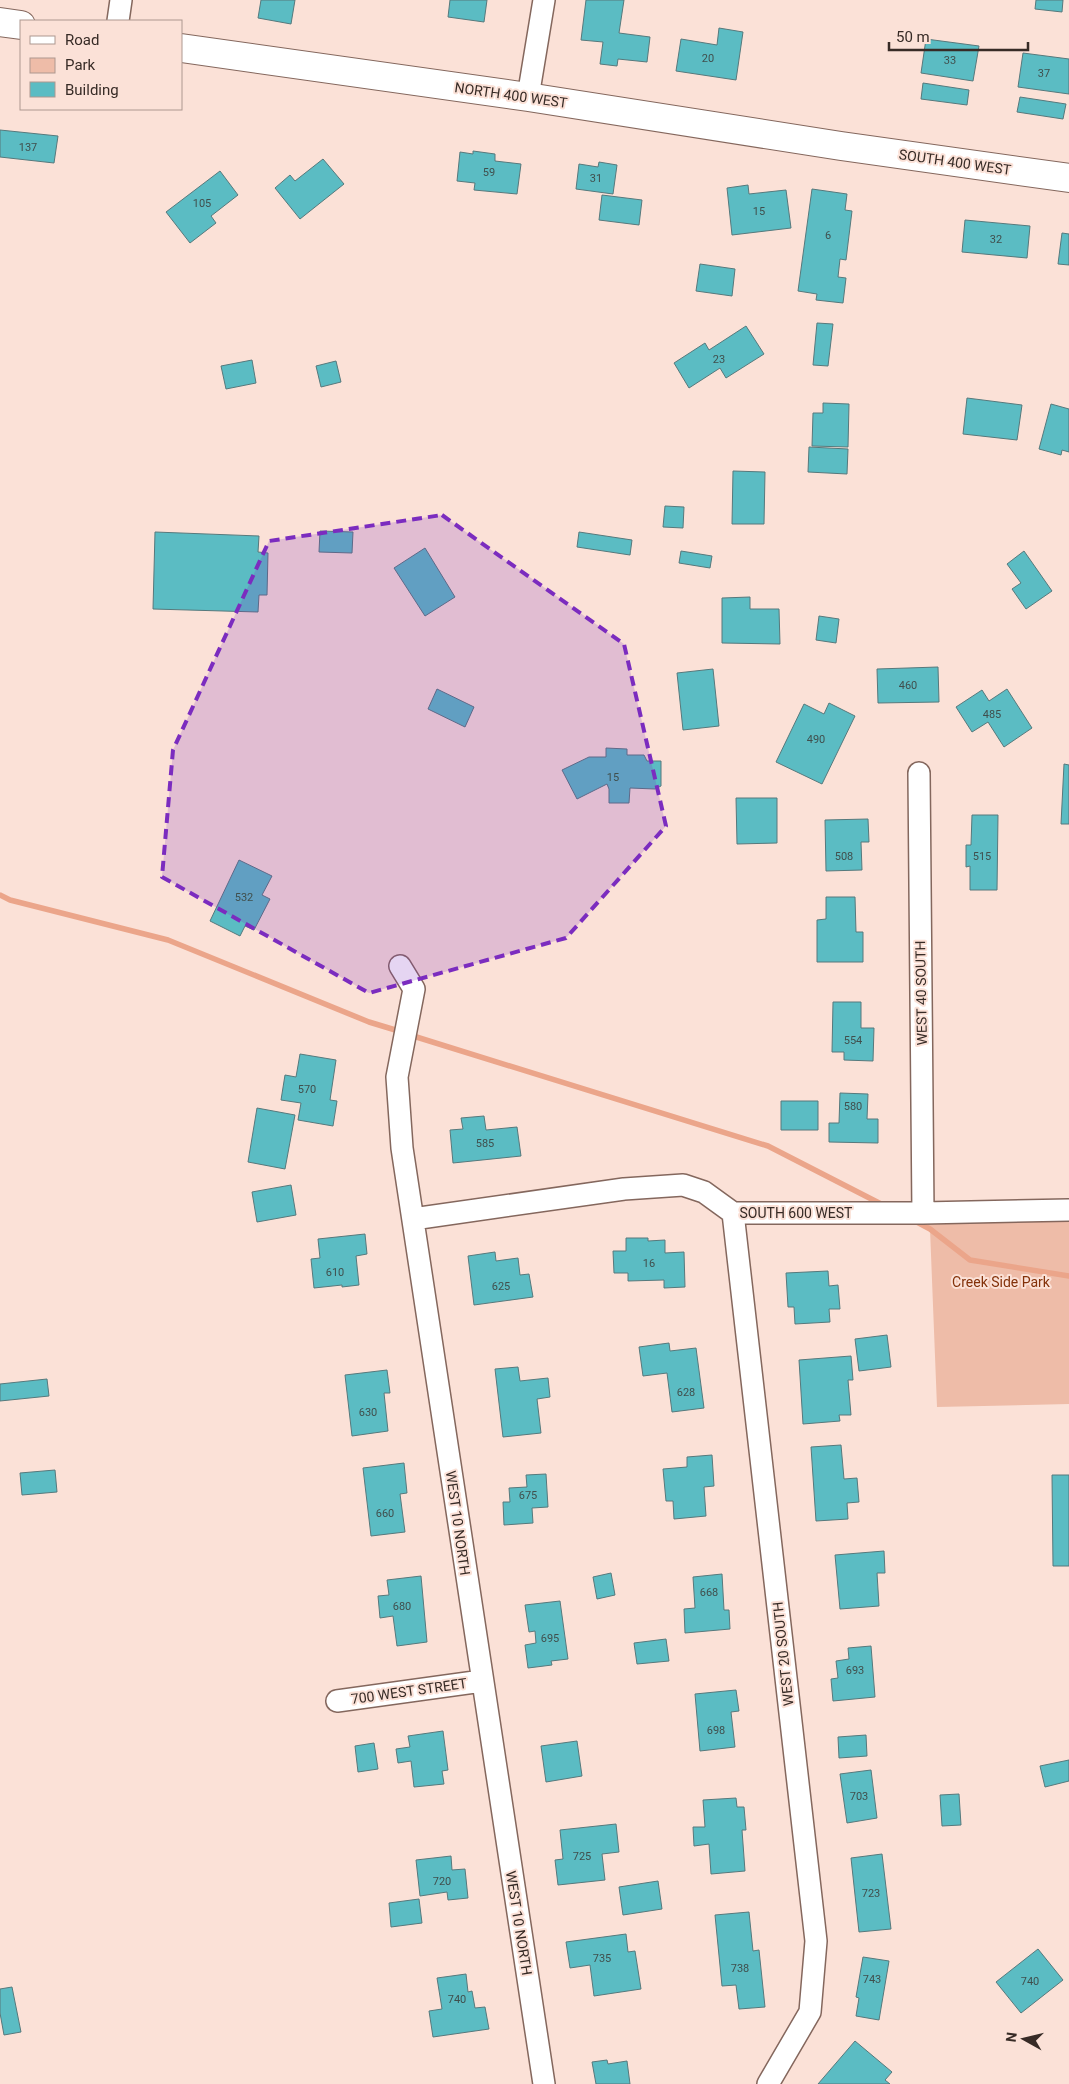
<svg xmlns="http://www.w3.org/2000/svg" width="1069" height="2084" font-family="Roboto,sans-serif">
<style>
.green{fill:#eebca8}
.lines{fill:none;stroke-linecap:round;stroke-linejoin:round}
.stream{stroke:#eba58a;stroke-width:5.5}
.building{fill:#5bbcc3;stroke:#56797c}
.street-casing{stroke:#84675d;stroke-width:24}
.secondary-casing{stroke:#84675d;stroke-width:30}
.street{stroke:#fff;stroke-width:21}
.secondary{stroke:#fff;stroke-width:28}
.marked{fill:#7b2cbf;fill-opacity:0.2;stroke:#7b2cbf;stroke-width:4;stroke-dasharray:10 6;stroke-linejoin:round}
.labels{text-anchor:middle;stroke-width:4;stroke-linejoin:round;paint-order:stroke}
.number-label{font-size:11px;fill:#404f4d}
.street-label{font-size:14px;fill:#372b26;stroke:#fbe1d7}
.park-label{font-size:14px;fill:#833109;stroke:#fbe1d7}
</style>
<rect width="100%" height="100%" fill="#fbe1d7"/>
<path class="green" d="M 1069,1210 L 1069,1404 L 937,1407 L 930,1229 L 923,1213 Z"/>
<g class="lines">
<path class="stream" d="M 0,895 L 10,900 L 168,940 L 369,1022 L 402,1032
M 410,1035 L 768,1146 L 885,1206
M 913,1220 L 930,1229 L 970,1260 L 1069,1276"/>
</g>
<path class="building" d="M 261,0 L 295,0 L 291,24 L 258,18 Z
M 450,0 L 487,0 L 484,22 L 448,17 Z
M 586,0 L 624,0 L 619,33 L 650,37 L 647,62 L 618,59 L 617,66 L 600,64 L 603,42 L 581,40 Z
M 1036,0 L 1063,0 L 1062,12 L 1035,9 Z
M 719,28 L 743,32 L 736,80 L 676,71 L 681,39 L 717,45 Z
M 926,39 L 979,46 L 973,81 L 921,73 Z
M 1023,53 L 1069,59 L 1069,94 L 1018,87 Z
M 923,83 L 969,90 L 967,105 L 921,99 Z
M 1020,97 L 1066,104 L 1063,119 L 1017,112 Z
M 0,130 L 58,136 L 54,163 L 0,157 Z
M 473,151 L 495,154 L 495,161 L 521,164 L 517,194 L 474,190 L 475,183 L 457,181 L 460,152 L 473,154 Z
M 323,159 L 344,184 L 300,219 L 275,188 L 290,175 L 295,181 Z
M 599,162 L 617,165 L 613,194 L 576,189 L 579,164 L 598,167 Z
M 220,171 L 238,195 L 211,216 L 216,223 L 190,243 L 166,212 Z
M 748,185 L 749,194 L 786,190 L 791,228 L 732,235 L 727,188 Z
M 812,189 L 847,194 L 845,210 L 852,211 L 846,260 L 840,259 L 838,277 L 846,278 L 843,303 L 816,300 L 817,294 L 798,291 Z
M 602,195 L 642,200 L 639,225 L 599,220 Z
M 965,220 L 1030,226 L 1027,258 L 962,252 Z
M 1062,233 L 1069,234 L 1069,265 L 1058,264 Z
M 700,264 L 735,269 L 732,296 L 696,291 Z
M 817,323 L 833,324 L 828,366 L 813,365 Z
M 746,326 L 764,354 L 726,378 L 720,368 L 689,388 L 674,363 L 705,343 L 709,350 Z
M 252,360 L 256,383 L 226,389 L 221,366 Z
M 336,361 L 341,382 L 321,387 L 316,366 Z
M 967,398 L 1022,405 L 1017,440 L 963,434 Z
M 823,403 L 849,404 L 848,447 L 812,446 L 813,413 L 823,413 Z
M 1051,404 L 1069,409 L 1069,452 L 1062,450 L 1061,455 L 1039,449 Z
M 809,447 L 848,449 L 847,474 L 808,472 Z
M 733,471 L 765,472 L 764,524 L 732,524 Z
M 665,506 L 684,507 L 683,528 L 663,527 Z
M 320,531 L 353,532 L 352,553 L 319,552 Z
M 155,532 L 259,536 L 258,552 L 268,553 L 267,595 L 259,595 L 258,612 L 153,609 Z
M 579,532 L 632,540 L 630,555 L 577,547 Z
M 425,548 L 455,597 L 425,616 L 394,568 Z
M 681,551 L 712,556 L 710,568 L 679,563 Z
M 1024,551 L 1052,591 L 1026,609 L 1012,589 L 1021,583 L 1007,564 Z
M 750,597 L 750,609 L 779,609 L 780,644 L 722,643 L 722,598 Z
M 819,616 L 839,619 L 836,643 L 816,640 Z
M 938,667 L 939,702 L 878,703 L 877,669 Z
M 713,669 L 719,726 L 683,730 L 677,673 Z
M 437,689 L 474,707 L 465,727 L 428,709 Z
M 1007,689 L 1032,728 L 1004,747 L 988,722 L 972,732 L 956,707 L 982,690 L 989,701 Z
M 829,703 L 855,716 L 822,784 L 776,762 L 804,704 L 824,714 Z
M 606,748 L 627,749 L 627,755 L 644,755 L 647,761 L 661,761 L 661,786 L 655,789 L 630,788 L 629,803 L 609,803 L 609,789 L 607,784 L 577,799 L 562,770 L 589,757 L 606,757 Z
M 1064,764 L 1069,765 L 1069,824 L 1061,824 Z
M 736,798 L 777,798 L 777,843 L 737,844 Z
M 972,815 L 998,815 L 997,890 L 970,890 L 970,866 L 966,867 L 966,845 L 971,845 Z
M 868,819 L 869,842 L 861,842 L 862,870 L 826,871 L 825,820 Z
M 239,860 L 272,876 L 262,895 L 270,899 L 254,930 L 245,926 L 240,936 L 210,921 Z
M 826,897 L 855,897 L 856,932 L 863,932 L 863,962 L 817,962 L 817,920 L 826,919 Z
M 833,1002 L 861,1002 L 861,1028 L 874,1028 L 873,1061 L 844,1060 L 844,1052 L 832,1052 Z
M 300,1054 L 336,1060 L 330,1100 L 337,1101 L 333,1126 L 298,1120 L 301,1103 L 281,1100 L 285,1075 L 296,1077 Z
M 840,1093 L 868,1094 L 867,1119 L 878,1119 L 878,1143 L 829,1142 L 829,1123 L 839,1123 Z
M 781,1101 L 818,1101 L 818,1130 L 781,1130 Z
M 257,1108 L 295,1115 L 285,1169 L 248,1162 Z
M 484,1116 L 486,1130 L 517,1127 L 521,1156 L 453,1163 L 450,1130 L 463,1129 L 461,1118 Z
M 291,1185 L 296,1215 L 257,1222 L 252,1192 Z
M 365,1234 L 367,1254 L 356,1256 L 359,1285 L 342,1287 L 342,1285 L 314,1288 L 311,1259 L 320,1258 L 318,1239 Z
M 626,1238 L 648,1238 L 648,1241 L 665,1240 L 665,1253 L 684,1252 L 685,1287 L 664,1288 L 664,1280 L 628,1281 L 628,1273 L 614,1273 L 613,1251 L 626,1251 Z
M 495,1252 L 496,1261 L 518,1258 L 520,1275 L 529,1274 L 533,1297 L 474,1305 L 468,1256 Z
M 828,1271 L 829,1286 L 838,1285 L 840,1309 L 829,1309 L 830,1322 L 795,1324 L 794,1307 L 788,1307 L 786,1273 Z
M 887,1335 L 891,1367 L 859,1371 L 855,1339 Z
M 669,1343 L 670,1351 L 696,1348 L 704,1408 L 672,1412 L 667,1373 L 643,1376 L 639,1347 Z
M 851,1356 L 853,1380 L 848,1380 L 851,1415 L 839,1415 L 840,1421 L 803,1424 L 799,1360 Z
M 518,1367 L 520,1381 L 548,1378 L 550,1397 L 537,1399 L 541,1433 L 503,1437 L 495,1369 Z
M 387,1370 L 390,1393 L 384,1393 L 388,1431 L 352,1436 L 345,1375 Z
M 47,1379 L 49,1396 L 0,1401 L 0,1384 Z
M 841,1445 L 844,1479 L 857,1478 L 859,1502 L 847,1503 L 848,1519 L 816,1521 L 811,1447 Z
M 712,1455 L 714,1486 L 704,1487 L 706,1516 L 674,1519 L 673,1501 L 666,1501 L 663,1469 L 687,1467 L 687,1457 Z
M 404,1463 L 407,1493 L 400,1494 L 405,1532 L 371,1536 L 363,1468 Z
M 55,1470 L 57,1492 L 22,1495 L 20,1473 Z
M 546,1474 L 548,1507 L 532,1508 L 533,1523 L 504,1525 L 503,1502 L 510,1502 L 509,1488 L 527,1487 L 526,1475 Z
M 1052,1475 L 1069,1475 L 1069,1566 L 1053,1566 Z
M 884,1551 L 885,1573 L 877,1573 L 879,1606 L 840,1609 L 835,1555 Z
M 611,1573 L 615,1595 L 597,1599 L 593,1577 Z
M 722,1574 L 724,1610 L 729,1610 L 730,1629 L 685,1633 L 684,1609 L 695,1608 L 693,1577 Z
M 421,1576 L 427,1642 L 397,1646 L 393,1616 L 380,1618 L 378,1596 L 389,1595 L 387,1580 Z
M 560,1601 L 568,1659 L 551,1661 L 552,1665 L 528,1668 L 525,1645 L 536,1643 L 535,1631 L 529,1632 L 525,1605 Z
M 666,1639 L 669,1661 L 637,1664 L 634,1643 Z
M 871,1646 L 875,1697 L 833,1701 L 831,1679 L 838,1678 L 836,1661 L 849,1659 L 848,1648 Z
M 736,1690 L 739,1711 L 731,1712 L 735,1747 L 700,1751 L 695,1694 Z
M 443,1731 L 448,1770 L 442,1771 L 444,1784 L 414,1787 L 411,1761 L 398,1763 L 396,1749 L 410,1747 L 408,1736 Z
M 866,1735 L 867,1756 L 839,1758 L 838,1737 Z
M 577,1741 L 582,1776 L 546,1782 L 541,1746 Z
M 374,1743 L 378,1769 L 358,1772 L 355,1746 Z
M 1069,1760 L 1069,1781 L 1045,1787 L 1040,1766 Z
M 871,1770 L 877,1818 L 847,1823 L 840,1774 Z
M 959,1794 L 961,1825 L 942,1826 L 940,1795 Z
M 736,1798 L 737,1807 L 744,1807 L 746,1830 L 742,1830 L 745,1871 L 711,1874 L 709,1844 L 694,1846 L 693,1827 L 705,1827 L 703,1800 Z
M 616,1824 L 619,1852 L 602,1854 L 605,1880 L 558,1885 L 555,1860 L 563,1859 L 560,1830 Z
M 882,1854 L 891,1929 L 859,1932 L 851,1858 Z
M 451,1856 L 452,1870 L 465,1869 L 468,1898 L 448,1900 L 447,1892 L 420,1896 L 416,1860 Z
M 658,1881 L 662,1909 L 623,1915 L 619,1887 Z
M 419,1899 L 422,1923 L 391,1927 L 389,1903 Z
M 749,1912 L 753,1951 L 759,1950 L 765,2007 L 739,2009 L 736,1985 L 722,1986 L 715,1915 Z
M 626,1934 L 628,1952 L 635,1951 L 641,1989 L 594,1996 L 590,1965 L 570,1968 L 566,1942 Z
M 1038,1949 L 1063,1980 L 1021,2013 L 996,1982 Z
M 863,1957 L 889,1961 L 879,2020 L 856,2016 L 859,1998 L 856,1997 Z
M 466,1974 L 468,1992 L 472,1991 L 475,2008 L 485,2007 L 489,2029 L 433,2037 L 429,2011 L 442,2009 L 437,1978 Z
M 12,1987 L 21,2032 L 4,2035 L 0,2013 L 0,1989 Z
M 855,2041 L 892,2072 L 885,2080 L 890,2084 L 818,2084 Z
M 607,2060 L 608,2064 L 627,2061 L 630,2084 L 596,2084 L 592,2062 Z"/>
<g class="lines">
<g class="street-casing">
<path id="street" d="M 118,21 L 121,0
M 528,97 L 544,0
M 919,773 L 923,1213
M 400,966 L 414,989 L 397,1077 L 402,1148 L 544,2084
M 733,1213 L 816,1941 L 810,2012 L 768,2084
M 413,1219 L 624,1189 L 683,1185 L 704,1192 L 733,1213 L 923,1213 L 1069,1210
M 337,1701 L 482,1681"/>
</g>
<g class="secondary-casing">
<path id="secondary" d="M 0,22 L 21,25
M 181,48 L 528,97 L 841,146 L 1069,178"/>
</g>
<use href="#street" class="street"/>
<use href="#secondary" class="secondary"/>
</g>
<path class="marked" d="M 442,515 L 624,644 L 666,826 L 566,938 L 369,993 L 162,877 L 173,750 L 269,541 Z"/>
<g class="labels">
<g class="number-label">
<text x="708" y="62">20</text>
<text x="950" y="64">33</text>
<text x="1044" y="77">37</text>
<text x="28" y="151">137</text>
<text x="489" y="176">59</text>
<text x="596" y="182">31</text>
<text x="202" y="207">105</text>
<text x="759" y="215">15</text>
<text x="828" y="239">6</text>
<text x="996" y="243">32</text>
<text x="719" y="363">23</text>
<text x="908" y="689">460</text>
<text x="992" y="718">485</text>
<text x="816" y="743">490</text>
<text x="613" y="781">15</text>
<text x="844" y="860">508</text>
<text x="982" y="860">515</text>
<text x="244" y="901">532</text>
<text x="853" y="1044">554</text>
<text x="307" y="1093">570</text>
<text x="853" y="1110">580</text>
<text x="485" y="1147">585</text>
<text x="649" y="1267">16</text>
<text x="335" y="1276">610</text>
<text x="501" y="1290">625</text>
<text x="686" y="1396">628</text>
<text x="368" y="1416">630</text>
<text x="528" y="1499">675</text>
<text x="385" y="1517">660</text>
<text x="709" y="1596">668</text>
<text x="402" y="1610">680</text>
<text x="550" y="1642">695</text>
<text x="855" y="1674">693</text>
<text x="716" y="1734">698</text>
<text x="859" y="1800">703</text>
<text x="582" y="1860">725</text>
<text x="442" y="1885">720</text>
<text x="871" y="1897">723</text>
<text x="602" y="1962">735</text>
<text x="740" y="1972">738</text>
<text x="872" y="1983">743</text>
<text x="1030" y="1985">740</text>
<text x="457" y="2003">740</text>
</g>
<g class="street-label">
<text transform="translate(511 95) rotate(8)" y="5">NORTH 400 WEST</text>
<text transform="translate(955 162) rotate(8)" y="5">SOUTH 400 WEST</text>
<text transform="translate(921 993) rotate(-91)" y="5">WEST 40 SOUTH</text>
<text x="796" y="1218">SOUTH 600 WEST</text>
<text transform="translate(458 1523) rotate(82)" y="5">WEST 10 NORTH</text>
<text transform="translate(783 1654) rotate(-96)" y="5">WEST 20 SOUTH</text>
<text transform="translate(409 1691) rotate(-8)" y="5">700 WEST STREET</text>
<text transform="translate(519 1923) rotate(81)" y="5">WEST 10 NORTH</text>
</g>
<g class="park-label">
<text x="1001" y="1287">Creek Side Park</text>
</g>
</g>
<rect x="20" y="20" width="162" height="90" fill="#fbe1d7" stroke="#ad9890"/>
<rect x="30" y="36" width="25" height="8" fill="#ffffff" stroke="#ad9890"/>
<text x="65" y="45" font-size="15" fill="#372b26">Road</text>
<rect x="30" y="58" width="25" height="15" fill="#eebca8" stroke="#ad9890"/>
<text x="65" y="70" font-size="15" fill="#372b26">Park</text>
<rect x="30" y="82" width="25" height="15" fill="#5bbcc3" stroke="#ad9890"/>
<text x="65" y="95" font-size="15" fill="#372b26">Building</text>
<g transform="translate(1024 2039) rotate(278)" stroke="#fbe1d7" stroke-width="4" paint-order="stroke">
<path d="M0-4L9 19L0 12L-9 19Z" fill="#372b26"/>
<text y="-8" font-size="14" font-weight="bold" text-anchor="middle" fill="#372b26">N</text>
</g>
<path d="M889 42v8h139v-8" fill="none" stroke="#372b26" stroke-width="2.5"/>
<text x="896" y="42" font-size="15" fill="#372b26" stroke="#fbe1d7" stroke-width="4" paint-order="stroke">50 m</text>
</svg>
